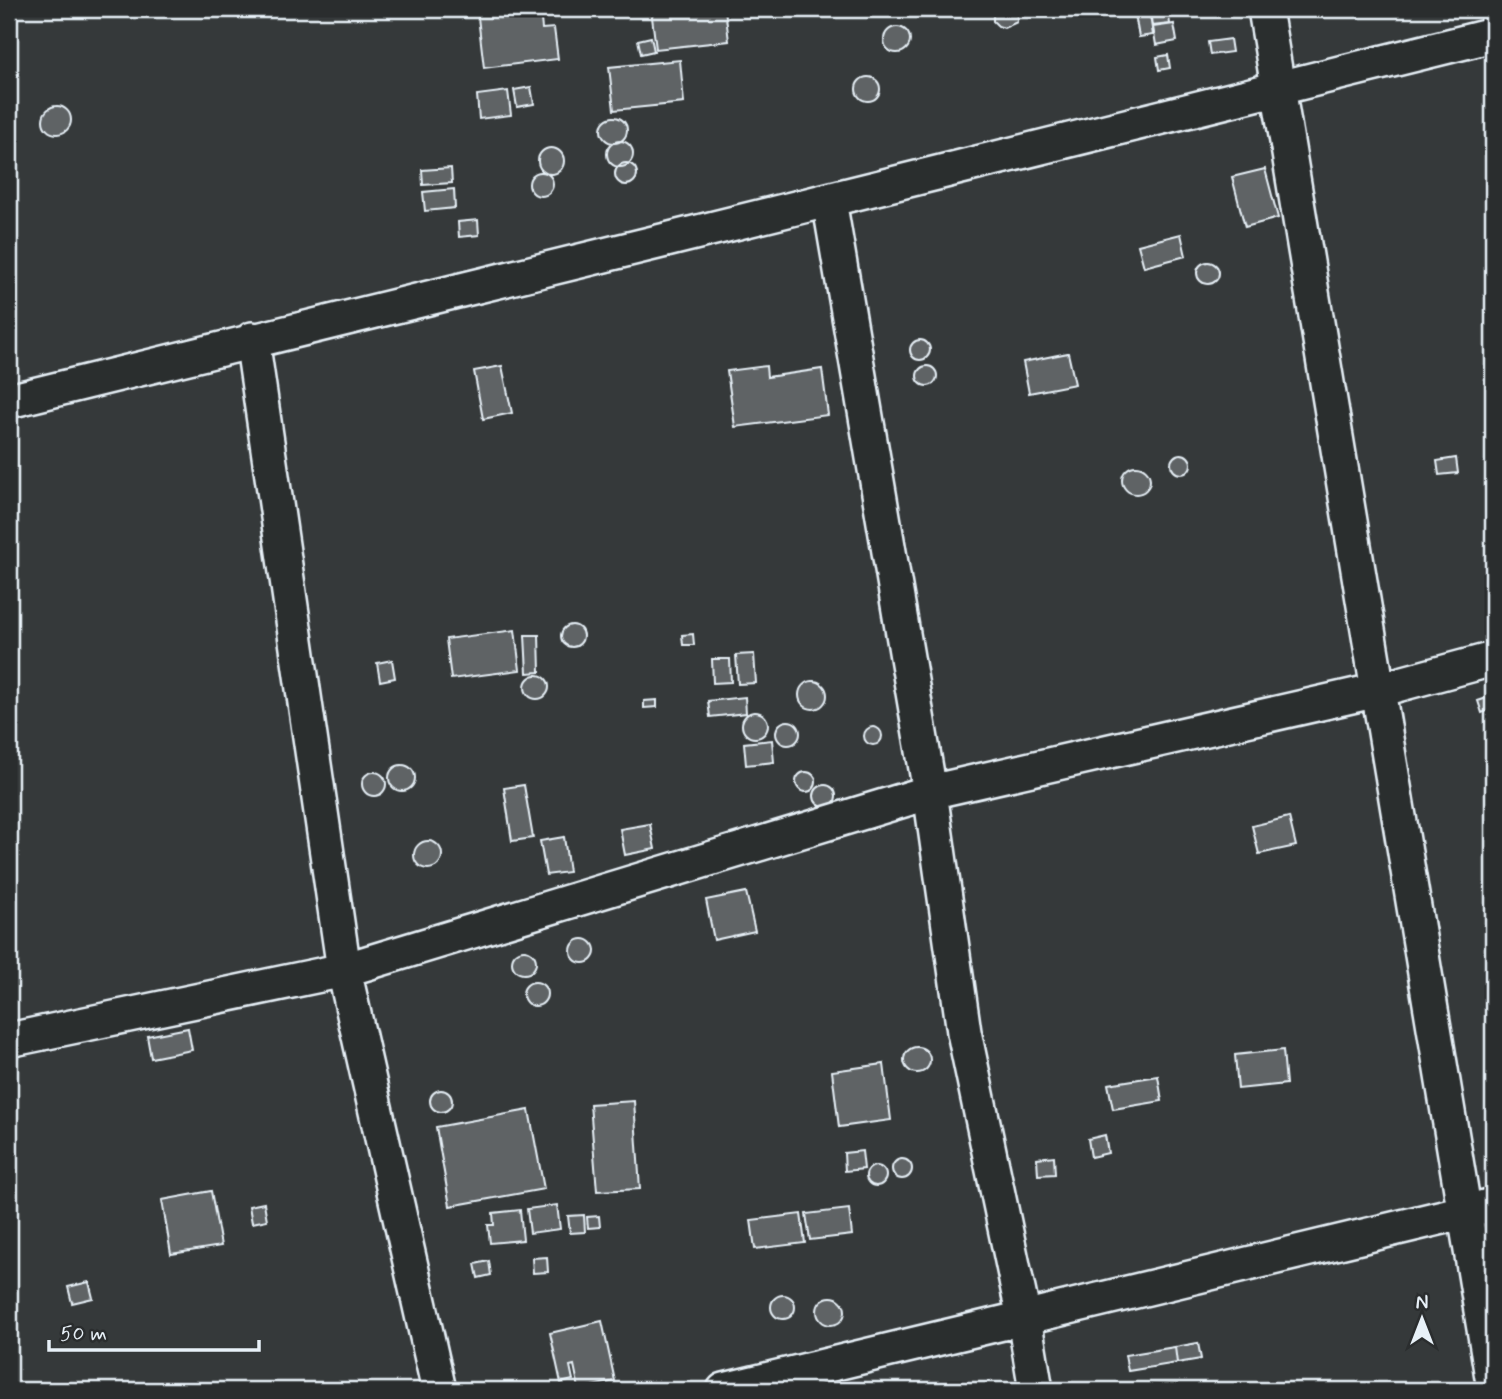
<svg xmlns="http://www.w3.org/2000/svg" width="1502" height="1399" font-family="Mynerve,sans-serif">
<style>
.building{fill:#5f6365;stroke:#e8f1f8;stroke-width:2}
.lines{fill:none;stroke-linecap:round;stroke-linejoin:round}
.minor-casing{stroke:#e8f1f8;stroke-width:38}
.minor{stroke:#2a2d2e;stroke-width:33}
</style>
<rect width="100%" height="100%" fill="#35393a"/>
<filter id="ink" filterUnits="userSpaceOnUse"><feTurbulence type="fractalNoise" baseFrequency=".0143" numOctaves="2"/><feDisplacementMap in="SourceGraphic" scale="14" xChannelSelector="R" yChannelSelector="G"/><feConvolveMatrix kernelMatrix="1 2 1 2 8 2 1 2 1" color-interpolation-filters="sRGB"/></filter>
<g filter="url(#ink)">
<path class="building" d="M 477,9 L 540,9 L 542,29 L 554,28 L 558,59 L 484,68 Z
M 651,9 L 725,9 L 729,41 L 656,49 Z
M 993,9 L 1017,9 L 1017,22 L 1004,28 L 998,26 L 993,21 Z
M 1059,9 L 1077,9 L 1070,14 L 1063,13 Z
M 1134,9 L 1149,9 L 1153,35 L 1139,37 Z
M 1150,9 L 1168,9 L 1170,24 L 1152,26 Z
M 1174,24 L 1177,41 L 1156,45 L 1153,27 Z
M884 40a13 13 0 1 1 26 0a13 13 0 1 1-26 0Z
M 651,37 L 654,51 L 641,54 L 638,40 Z
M 1230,39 L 1232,52 L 1210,55 L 1208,42 Z
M 1168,55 L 1170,68 L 1159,70 L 1157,57 Z
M 680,60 L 684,103 L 614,110 L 609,67 Z
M856 89a12 12 0 1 1 24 0a12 12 0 1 1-24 0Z
M 531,87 L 534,104 L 517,107 L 514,90 Z
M 508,91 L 511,115 L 479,119 L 477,95 Z
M43 120a14 14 0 1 1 28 0a14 14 0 1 1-28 0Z
M601 130a13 13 0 1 1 26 0a13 13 0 1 1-26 0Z
M607 154a13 13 0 1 1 26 0a13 13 0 1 1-26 0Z
M538 161a13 13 0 1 1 26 0a13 13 0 1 1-26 0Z
M615 174a11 11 0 1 1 22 0a11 11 0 1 1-22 0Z
M 451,168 L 452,183 L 423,185 L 422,170 Z
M 1265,169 L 1278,218 L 1245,227 L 1232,177 Z
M529 184a12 12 0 1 1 24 0a12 12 0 1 1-24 0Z
M 454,189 L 455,208 L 425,211 L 423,192 Z
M 478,220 L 479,235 L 459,237 L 458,222 Z
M 1181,234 L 1186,256 L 1144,267 L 1138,245 Z
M1197 273a11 11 0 1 1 22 0a11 11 0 1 1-22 0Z
M910 350a10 10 0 1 1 20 0a10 10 0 1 1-20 0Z
M 1068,353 L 1075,384 L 1029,393 L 1023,362 Z
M917 376a10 10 0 1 1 20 0a10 10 0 1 1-20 0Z
M 502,366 L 512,413 L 483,419 L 474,371 Z
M 766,366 L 767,377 L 822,369 L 828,415 L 735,427 L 727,371 Z
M1171 464a10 10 0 1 1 20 0a10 10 0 1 1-20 0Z
M 1456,458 L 1458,473 L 1439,475 L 1437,461 Z
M1122 480a14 14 0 1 1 28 0a14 14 0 1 1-28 0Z
M561 636a11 11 0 1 1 22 0a11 11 0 1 1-22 0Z
M 515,630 L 520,670 L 451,679 L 446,639 Z
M 693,634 L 694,645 L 683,645 L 682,635 Z
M 525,635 L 539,635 L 540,672 L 527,673 Z
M 754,654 L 756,683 L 738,684 L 736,655 Z
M 712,659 L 730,659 L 731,682 L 713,683 Z
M 392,660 L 395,678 L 380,681 L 377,663 Z
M525 687a12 12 0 1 1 24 0a12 12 0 1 1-24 0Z
M799 695a14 14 0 1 1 28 0a14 14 0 1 1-28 0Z
M 1493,696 L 1493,709 L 1482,713 L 1478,701 Z
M 745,697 L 746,713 L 710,717 L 708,701 Z
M 657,700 L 657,707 L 644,708 L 644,701 Z
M742 725a13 13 0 1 1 26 0a13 13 0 1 1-26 0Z
M776 733a12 12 0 1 1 24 0a12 12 0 1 1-24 0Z
M864 736a9 9 0 1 1 18 0a9 9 0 1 1-18 0Z
M 772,740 L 774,762 L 746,765 L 744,743 Z
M389 778a13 13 0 1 1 26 0a13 13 0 1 1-26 0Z
M796 782a10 10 0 1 1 20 0a10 10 0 1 1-20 0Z
M362 784a12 12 0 1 1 24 0a12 12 0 1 1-24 0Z
M 524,785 L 533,838 L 512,841 L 504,788 Z
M814 796a11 11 0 1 1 22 0a11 11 0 1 1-22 0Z
M 1289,817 L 1296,846 L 1259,854 L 1252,826 Z
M 650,824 L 655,849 L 625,855 L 620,829 Z
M 564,837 L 569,872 L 546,875 L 540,841 Z
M414 855a14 14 0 1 1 28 0a14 14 0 1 1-28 0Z
M 746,892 L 755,931 L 714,940 L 706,900 Z
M571 951a12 12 0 1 1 24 0a12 12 0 1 1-24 0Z
M512 962a12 12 0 1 1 24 0a12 12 0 1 1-24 0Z
M523 994a12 12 0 1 1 24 0a12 12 0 1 1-24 0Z
M 188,1028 L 192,1050 L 151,1058 L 147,1036 Z
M904 1060a13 13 0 1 1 26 0a13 13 0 1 1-26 0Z
M 1283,1050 L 1286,1084 L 1238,1089 L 1235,1055 Z
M 884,1064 L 891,1120 L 839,1127 L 832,1071 Z
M 1158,1076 L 1162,1101 L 1113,1109 L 1108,1084 Z
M430 1101a11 11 0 1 1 22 0a11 11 0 1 1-22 0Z
M 634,1101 L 640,1189 L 597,1191 L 590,1104 Z
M 529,1110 L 544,1189 L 450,1206 L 436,1127 Z
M 1105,1135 L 1108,1153 L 1091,1157 L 1088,1139 Z
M 862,1151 L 864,1169 L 845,1171 L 844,1153 Z
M 1054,1156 L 1055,1174 L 1038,1175 L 1037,1158 Z
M892 1169a10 10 0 1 1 20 0a10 10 0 1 1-20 0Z
M866 1176a10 10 0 1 1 20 0a10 10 0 1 1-20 0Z
M 211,1191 L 221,1246 L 171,1254 L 162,1200 Z
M 264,1203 L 267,1220 L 252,1223 L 249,1206 Z
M 557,1205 L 560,1229 L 530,1233 L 527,1209 Z
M 849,1209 L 852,1235 L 810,1240 L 806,1214 Z
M 520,1210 L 523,1240 L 490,1243 L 488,1225 L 494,1225 L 493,1213 Z
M 801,1214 L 805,1243 L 755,1249 L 751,1220 Z
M 584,1215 L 585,1232 L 570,1233 L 568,1216 Z
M 599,1216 L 600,1227 L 588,1228 L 587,1217 Z
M 547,1257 L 548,1272 L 533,1273 L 532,1258 Z
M 489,1261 L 491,1275 L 478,1278 L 475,1264 Z
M 89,1282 L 93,1298 L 72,1303 L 68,1287 Z
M771 1307a12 12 0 1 1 24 0a12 12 0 1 1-24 0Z
M817 1311a14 14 0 1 1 28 0a14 14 0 1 1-28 0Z
M 602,1321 L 615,1381 L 579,1389 L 574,1365 L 570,1366 L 573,1380 L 561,1383 L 550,1333 Z
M 1198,1343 L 1201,1359 L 1177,1363 L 1175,1347 Z
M 1175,1347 L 1177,1363 L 1128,1371 L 1125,1355 Z
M 1177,1384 L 1178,1390 L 1135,1390 L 1135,1386 Z"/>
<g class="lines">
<g class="minor-casing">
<path id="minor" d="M 1265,9 L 1493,1383
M 829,200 L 930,792 L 964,1032 L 1024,1318 L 1036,1390
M 252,339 L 344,970 L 439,1390
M 9,401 C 227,346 447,294 666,240 C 942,173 1217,101 1493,35
M 9,1040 L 344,970 L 930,792 L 1378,690 L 1493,659
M 724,1390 L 1493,1205"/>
</g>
<use href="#minor" class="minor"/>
</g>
</g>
<rect width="1502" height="1399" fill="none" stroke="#2a2d2e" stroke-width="35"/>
<rect x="18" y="18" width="1467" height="1364" fill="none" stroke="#e8f1f8" stroke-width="2.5" filter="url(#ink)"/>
<g transform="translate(1422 1319)" stroke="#2a2d2e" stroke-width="5" paint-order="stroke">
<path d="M0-5L12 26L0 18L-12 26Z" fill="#e8f1f8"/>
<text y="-10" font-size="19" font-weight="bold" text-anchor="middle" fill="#e8f1f8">N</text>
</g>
<path d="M49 1340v10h210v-10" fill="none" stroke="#e8f1f8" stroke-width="3.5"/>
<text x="60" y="1340" font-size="21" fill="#e8f1f8" stroke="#2a2d2e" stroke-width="5" paint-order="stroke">50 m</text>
</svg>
